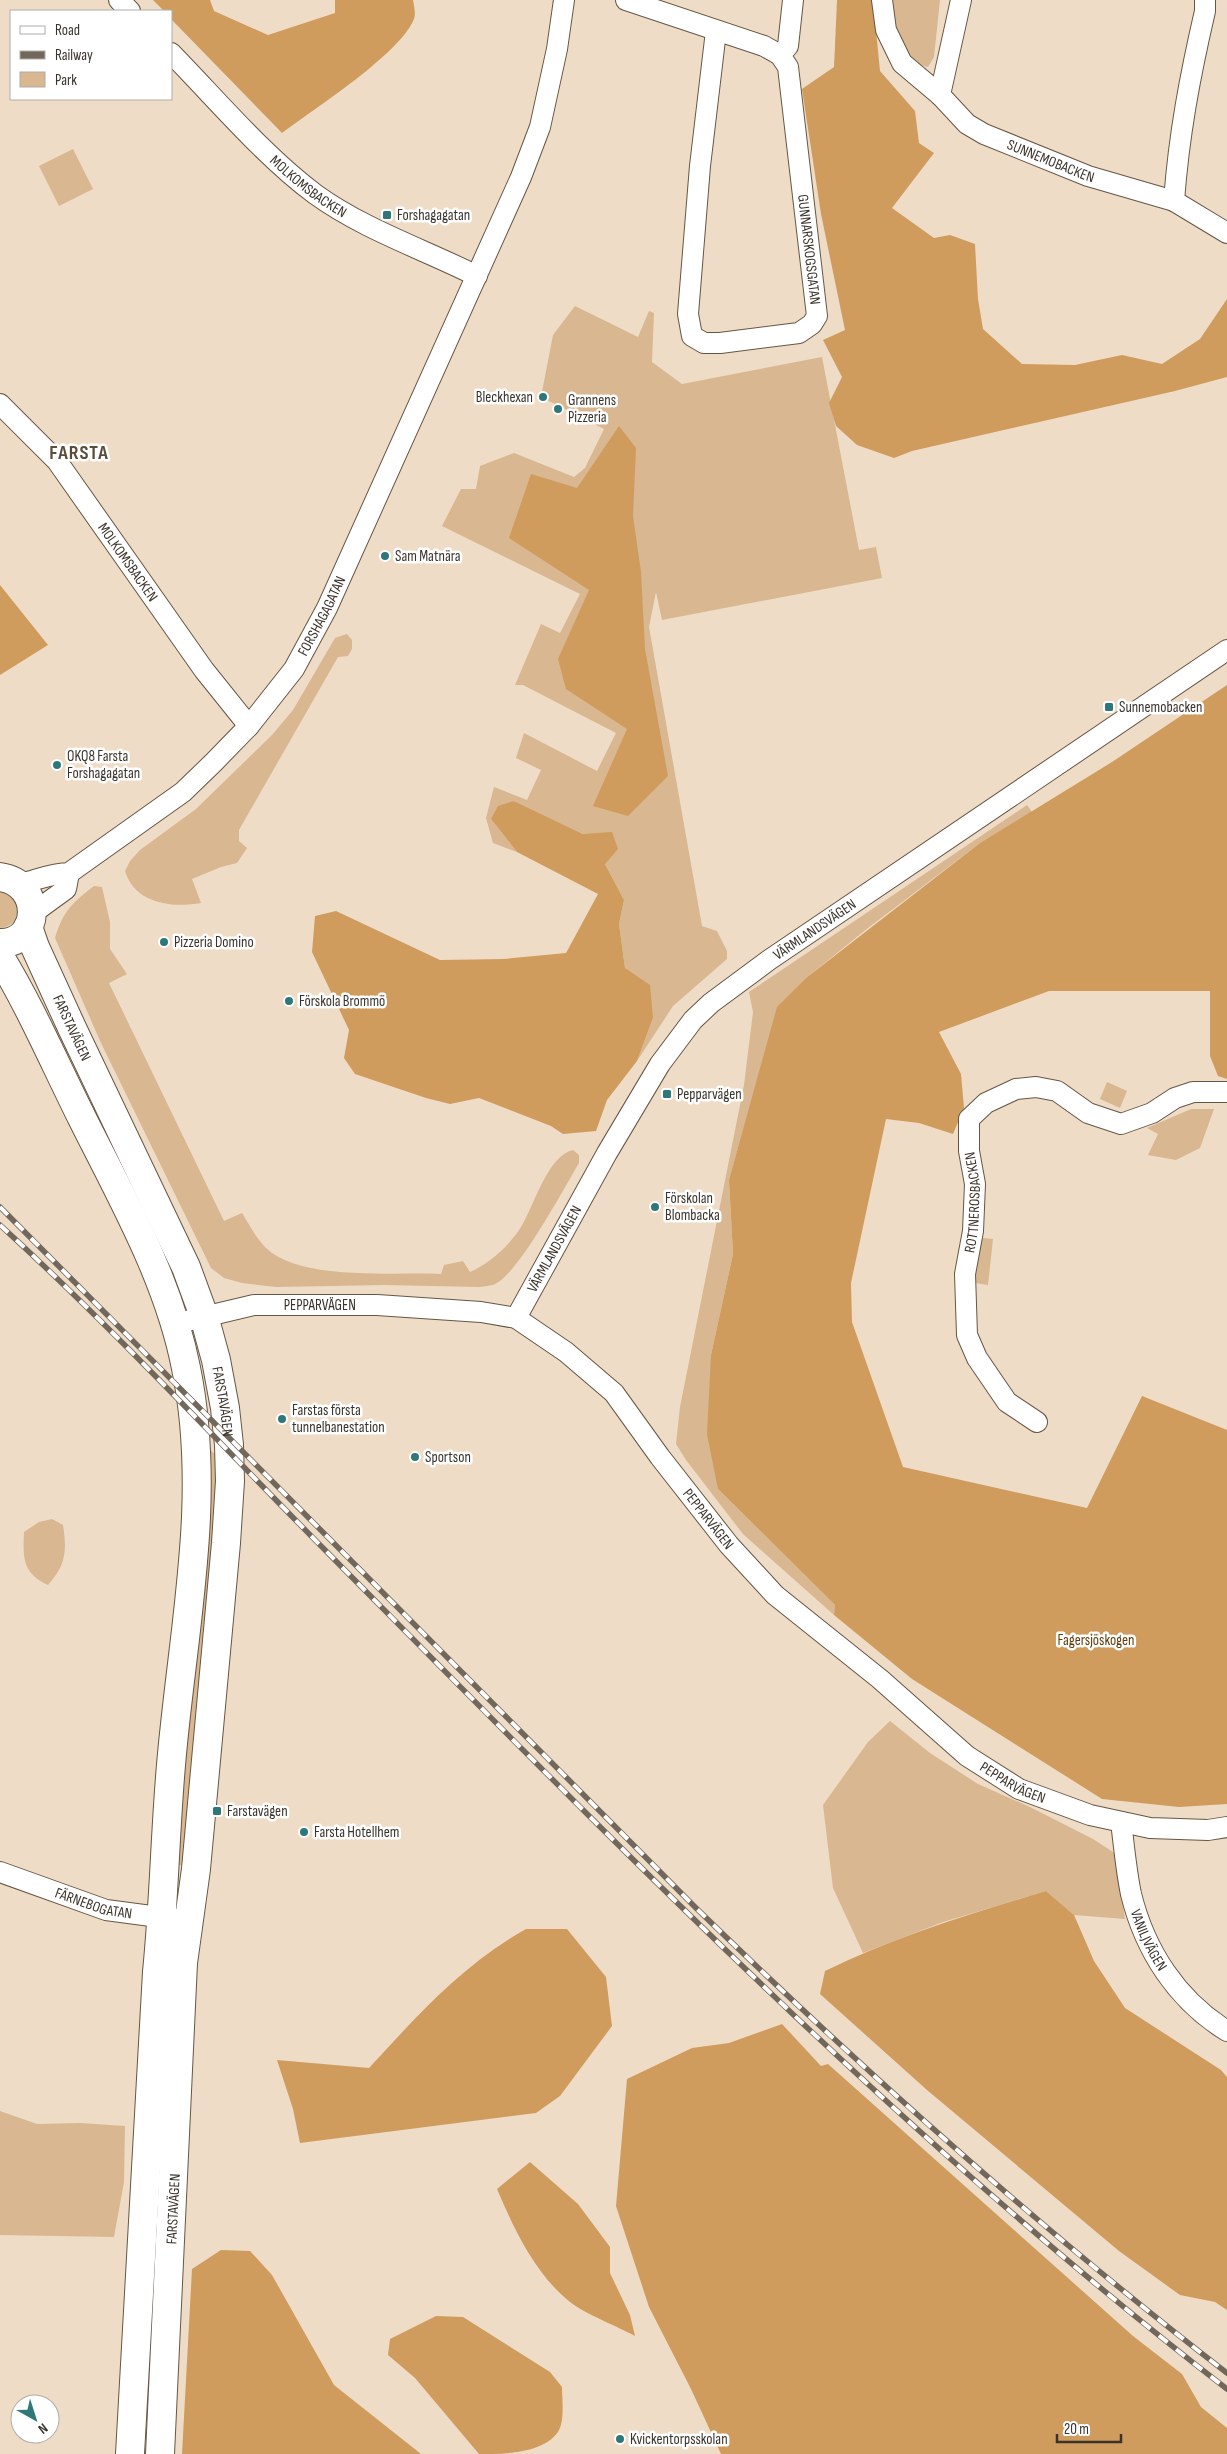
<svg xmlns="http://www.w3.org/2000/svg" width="1227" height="2454" font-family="'Sofia Sans Condensed',sans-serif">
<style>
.green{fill:#d8b791}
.forest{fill:#cf9c5d}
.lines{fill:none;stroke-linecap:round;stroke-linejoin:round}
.street-casing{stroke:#665644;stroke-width:22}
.secondary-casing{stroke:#665644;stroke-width:30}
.street{stroke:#fff;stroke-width:20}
.secondary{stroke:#fff;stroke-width:28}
.rail-casing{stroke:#72675b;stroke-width:5.5}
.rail{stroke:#fff;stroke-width:4;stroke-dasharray:11;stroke-linecap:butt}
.poi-dot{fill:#2e7879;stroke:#fff;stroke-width:2}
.labels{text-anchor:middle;stroke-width:5;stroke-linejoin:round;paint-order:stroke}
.street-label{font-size:15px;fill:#3a332b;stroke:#fff}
.poi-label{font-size:15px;fill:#3a332b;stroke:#fff;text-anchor:start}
.park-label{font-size:15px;fill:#5f3c09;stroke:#fff}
.district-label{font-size:20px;font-weight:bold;letter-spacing:1px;fill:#5c4d3a;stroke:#fff}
</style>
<rect width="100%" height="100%" fill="#efdcc6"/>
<path class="green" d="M 892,0 L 940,0 L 934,57 L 928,67 C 914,65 901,45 896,32 C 892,23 893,10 892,0 Z
M 73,149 L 93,189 L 59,206 L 39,166 Z
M 575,306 L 638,337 L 649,311 L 654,313 L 652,362 L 682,384 L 822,357 L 859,550 L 876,547 L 882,578 L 662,620 L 656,592 L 649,627 L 702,926 L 717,931 L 727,951 L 727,959 L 673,1006 L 637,1061 L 653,1018 L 625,968 L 619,924 L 624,900 L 605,864 L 583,834 L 514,801 L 491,819 L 517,852 L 493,843 L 486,818 L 494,787 L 527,800 L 541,770 L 516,758 L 524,733 L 597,771 L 616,733 L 523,685 L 515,685 L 541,624 L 560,633 L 580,594 L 442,526 L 461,489 L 476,489 L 480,466 L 514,453 L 574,477 L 585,468 L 604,429 L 541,397 L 553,335 Z
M 347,634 L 352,640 L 352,649 L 348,656 L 338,657 L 239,830 L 239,841 L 247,848 L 237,863 L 221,867 L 192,879 L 201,903 C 172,908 135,904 125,871 L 130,861 L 140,850 L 196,809 L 272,735 L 293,710 L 335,638 Z
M 1027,805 L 1032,812 L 980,843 L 868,928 L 806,978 L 778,1007 L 729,1180 L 733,1254 L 711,1355 L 718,1489 L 835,1605 L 834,1615 L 743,1534 L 686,1460 L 676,1444 L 680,1407 L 744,1085 L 753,1012 L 749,992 Z
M 94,886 L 102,887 L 110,922 L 110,949 L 127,974 L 109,983 L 224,1221 L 242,1213 C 250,1226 259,1244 272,1253 C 310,1280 394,1272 441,1274 L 444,1265 L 463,1261 L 470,1272 C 490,1263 509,1246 521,1227 C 534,1206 548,1155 573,1150 L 579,1155 L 579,1163 C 564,1188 519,1273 495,1284 C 491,1286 484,1286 480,1287 L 384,1285 L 276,1287 L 242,1283 L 224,1278 L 211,1268 L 101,1043 L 55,938 C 63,911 72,903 94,886 Z
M 0,892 C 23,894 24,926 0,928 Z
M 1107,1082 L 1127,1091 L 1120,1108 L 1100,1099 Z
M 1191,1109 L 1214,1109 L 1200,1148 L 1176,1160 L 1148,1155 L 1158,1134 L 1147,1128 Z
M 974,1237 L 993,1239 L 988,1285 L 969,1282 Z
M 210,1450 L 219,1457 L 186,1865 L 174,1865 Z
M 52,1519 L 63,1525 C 67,1551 66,1565 48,1585 C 22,1573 23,1557 24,1532 L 39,1522 Z
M 890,1721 L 930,1753 L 978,1784 L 1030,1807 L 1093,1839 L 1116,1854 L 1125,1919 L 1074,1915 L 1046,1891 L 943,1922 L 863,1953 L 833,1888 L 823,1805 L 868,1742 Z
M 0,2111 L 37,2124 L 80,2123 L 125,2126 L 124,2182 L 114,2237 L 0,2235 Z"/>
<path class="forest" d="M 153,0 L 210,0 L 214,11 L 268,35 L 335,13 L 335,0 L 413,0 C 414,6 416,14 414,19 C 400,54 314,109 282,133 L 171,19 L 171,11 L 164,11 Z
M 837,0 L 873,0 L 880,71 L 915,111 L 919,143 L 934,153 L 892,208 L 934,238 L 950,235 L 975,244 L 978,299 L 983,329 L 1022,364 L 1075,365 L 1122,355 L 1162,364 L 1200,339 L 1227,299 L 1227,377 L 1175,391 L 912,451 L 894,458 L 857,445 L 836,426 L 829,403 L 842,377 L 823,340 L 845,330 L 821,214 L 802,89 L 834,67 Z
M 619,426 L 636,448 L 633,516 L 641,572 L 645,649 L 668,776 L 628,816 L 593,806 L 627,729 L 566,689 L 558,659 L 589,590 L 509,538 L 531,474 L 577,488 Z
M 0,585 L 48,645 L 0,675 Z
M 1227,685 L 1227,1079 L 1218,1076 L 1210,1056 L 1210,991 L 1049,991 L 939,1032 L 961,1074 L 964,1108 L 953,1134 L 919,1123 L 886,1119 L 851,1283 L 852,1322 L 903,1467 L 1087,1508 L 1142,1396 L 1227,1430 L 1227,1804 L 1179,1807 L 1102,1799 L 912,1679 L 834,1615 L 835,1605 L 718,1489 L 707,1434 L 711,1355 L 733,1254 L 729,1180 L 777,1007 L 806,978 L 980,843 L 1112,762 Z
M 514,801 L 583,834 L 612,832 L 618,849 L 605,864 L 624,900 L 619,924 L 625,968 L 650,985 L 653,1018 L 637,1061 L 607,1100 L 596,1131 L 563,1134 L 551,1126 L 479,1098 L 450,1104 L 426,1098 L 355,1074 L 344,1058 L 349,1030 L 312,952 L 315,916 L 336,911 L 440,960 L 504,959 L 566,953 L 598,894 L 517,852 L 491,819 L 498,806 Z
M 1046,1891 L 1074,1915 L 1094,1961 L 1125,2008 L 1221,2070 L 1227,2077 L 1227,2310 L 1215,2302 L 1180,2295 L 1119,2251 L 927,2090 L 820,1994 L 825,1971 C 896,1936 971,1914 1046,1891 Z
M 526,1929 L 567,1929 L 606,1977 L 612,2026 L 560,2096 L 536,2113 L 300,2143 L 293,2109 L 277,2060 L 369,2068 C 417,2016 463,1964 526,1929 Z
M 782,2024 L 821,2066 L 828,2064 L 1133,2336 L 1182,2374 L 1201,2407 L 1227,2428 L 1227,2454 L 721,2454 L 691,2389 L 649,2307 L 616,2206 L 627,2079 L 692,2048 L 729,2043 Z
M 530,2162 L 578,2204 L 610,2247 L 610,2273 L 630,2315 L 635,2336 C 617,2326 585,2314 570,2302 C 535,2274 514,2229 497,2189 Z
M 221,2250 L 250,2251 L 272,2275 L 334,2385 L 421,2454 L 182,2454 L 192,2269 Z
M 436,2316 L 463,2317 L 550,2372 L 562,2387 C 562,2400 565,2421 558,2432 C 542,2454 504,2454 479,2454 L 415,2378 L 388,2355 L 390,2339 Z"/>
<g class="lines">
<g class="street-casing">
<g id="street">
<path d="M 119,0 L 130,11"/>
<path id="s1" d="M 626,0 L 764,46 L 780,55 L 788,67 L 817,316 L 812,324 L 799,333 L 720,343 L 704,343 L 692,336 L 688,314 L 700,166 L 716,31"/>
<path id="s2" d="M 882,0 L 886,30 L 902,63 L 940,95 L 967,124 L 984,134 L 1088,176 L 1174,201 L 1227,233"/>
<path id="s3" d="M 171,53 C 216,99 265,157 315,194 C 363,229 423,249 477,276"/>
<path d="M 780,55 L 788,46 L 793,0"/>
<path d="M 940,95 L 961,0"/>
<path d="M 1174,201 C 1179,134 1190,76 1205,11 L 1205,0"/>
<path id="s4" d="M 0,404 L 57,461 L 204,670 L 249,726"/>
<path id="s5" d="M 20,884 C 37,880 52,873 69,873 L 183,792 L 214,762 L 249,726 L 294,669 L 327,608 L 521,177 L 540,127 L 557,49 L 564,0"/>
<path d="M 33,913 L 66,889 L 69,873"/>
<path id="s6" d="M 516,1318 L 607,1153 L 660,1064 L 693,1020 L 711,1003 L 769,960 L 1227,650"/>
<path id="s7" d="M 174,1324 L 254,1305 L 377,1305 L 481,1312 L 516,1318 L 566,1352 L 614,1393 L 660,1457 L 729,1545 L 775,1595 L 880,1679 L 967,1756 L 1019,1789 L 1090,1815 L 1150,1828 L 1208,1830 L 1227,1827"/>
<path id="s8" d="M 1037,1422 L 1007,1402 L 977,1358 L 967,1335 L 965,1274 L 973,1231 L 975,1184 L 969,1151 L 969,1119 L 986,1103 L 1016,1089 L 1036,1087 L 1057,1091 L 1088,1113 L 1121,1124 L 1152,1113 L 1175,1098 L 1193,1092 L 1227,1092"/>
<path id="s9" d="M 1121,1822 C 1124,1845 1126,1870 1131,1894 C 1145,1951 1177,2000 1227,2031"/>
<path id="s10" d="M 0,1872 L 106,1910 L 174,1919"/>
</g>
</g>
<g class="secondary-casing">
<g id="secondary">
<path d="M 0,877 C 44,883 41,944 0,943"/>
<path id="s11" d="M 28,927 L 35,947 L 72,1028 L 186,1267 L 204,1316 L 216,1360 L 225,1408 L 229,1445 L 230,1481 L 226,1543 L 196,1869 L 183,1963 L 160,2454"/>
<path d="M 0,957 C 31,1008 55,1064 82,1118 C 122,1198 169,1280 186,1368 C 213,1500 182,1633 171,1765 C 165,1834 164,1903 157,1972 L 130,2454"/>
</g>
</g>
<use href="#street" class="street"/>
<use href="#secondary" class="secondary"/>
<g class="rail-casing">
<path id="rail" d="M 0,1207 L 696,1908 C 865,2072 1040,2229 1227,2373
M 0,1225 C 113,1328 217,1441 325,1550 C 614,1842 901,2138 1227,2389"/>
</g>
<use href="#rail" class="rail"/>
</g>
<g class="poi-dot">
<rect x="382" y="210" width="10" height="10" rx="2.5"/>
<circle cx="543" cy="397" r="5"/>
<circle cx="558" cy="409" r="5"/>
<circle cx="385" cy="556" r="5"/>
<rect x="1104" y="702" width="10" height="10" rx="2.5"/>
<circle cx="57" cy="765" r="5"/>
<circle cx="164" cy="942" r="5"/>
<circle cx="289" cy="1001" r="5"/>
<rect x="662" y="1089" width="10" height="10" rx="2.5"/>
<circle cx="655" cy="1207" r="5"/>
<circle cx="282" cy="1419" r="5"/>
<circle cx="415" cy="1457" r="5"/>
<rect x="212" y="1806" width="10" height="10" rx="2.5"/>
<circle cx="304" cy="1832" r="5"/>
<circle cx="620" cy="2439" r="5"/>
</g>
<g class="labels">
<g class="street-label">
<text dy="5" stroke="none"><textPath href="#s2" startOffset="248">SUNNEMOBACKEN</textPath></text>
<text dy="5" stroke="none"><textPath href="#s3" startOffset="192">MOLKOMSBACKEN</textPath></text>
<text dy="5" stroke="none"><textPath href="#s1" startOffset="362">GUNNARSKOGSGATAN</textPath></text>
<text dy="5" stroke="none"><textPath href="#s4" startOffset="204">MOLKOMSBACKEN</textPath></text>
<text dy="5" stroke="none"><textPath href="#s5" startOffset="416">FORSHAGAGATAN</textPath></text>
<text dy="5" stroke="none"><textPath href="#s6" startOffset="499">VÄRMLANDSVÄGEN</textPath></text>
<text dy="5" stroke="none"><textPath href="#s11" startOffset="110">FARSTAVÄGEN</textPath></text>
<text dy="5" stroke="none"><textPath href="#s8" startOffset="248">ROTTNEROSBACKEN</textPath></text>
<text dy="5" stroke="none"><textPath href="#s6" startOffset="79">VÄRMLANDSVÄGEN</textPath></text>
<text dy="5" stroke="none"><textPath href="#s7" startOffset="148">PEPPARVÄGEN</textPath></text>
<text dy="5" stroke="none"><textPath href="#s11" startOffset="515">FARSTAVÄGEN</textPath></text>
<text dy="5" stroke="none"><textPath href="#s7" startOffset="626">PEPPARVÄGEN</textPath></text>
<text dy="5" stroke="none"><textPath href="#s7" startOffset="1031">PEPPARVÄGEN</textPath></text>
<text dy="5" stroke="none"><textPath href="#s10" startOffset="99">FÄRNEBOGATAN</textPath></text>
<text dy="5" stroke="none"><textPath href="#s9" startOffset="122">VANILJVÄGEN</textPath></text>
<text transform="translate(173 2209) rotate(-87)" y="5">FARSTAVÄGEN</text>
</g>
<g class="poi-label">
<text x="397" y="220">Forshagagatan</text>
<text x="533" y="402" text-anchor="end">Bleckhexan</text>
<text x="568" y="405">Grannens<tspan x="568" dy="17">Pizzeria</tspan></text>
<text x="395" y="561">Sam Matnära</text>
<text x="1119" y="712">Sunnemobacken</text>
<text x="67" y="761">OKQ8 Farsta<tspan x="67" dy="17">Forshagagatan</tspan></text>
<text x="174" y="947">Pizzeria Domino</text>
<text x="299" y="1006">Förskola Brommö</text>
<text x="677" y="1099">Pepparvägen</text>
<text x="665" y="1203">Förskolan<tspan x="665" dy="17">Blombacka</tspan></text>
<text x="292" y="1415">Farstas första<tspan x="292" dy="17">tunnelbanestation</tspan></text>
<text x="425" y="1462">Sportson</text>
<text x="227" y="1816">Farstavägen</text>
<text x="314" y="1837">Farsta Hotellhem</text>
<text x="630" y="2444">Kvickentorpsskolan</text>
</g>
<g class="park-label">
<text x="1096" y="1645">Fagersjöskogen</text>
</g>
<g class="district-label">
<text x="79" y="459">FARSTA</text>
</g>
</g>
<rect x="10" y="10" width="162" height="90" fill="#ffffff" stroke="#b0adaa"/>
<rect x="20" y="26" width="25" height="8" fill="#ffffff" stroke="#b0adaa"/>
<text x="55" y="35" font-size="15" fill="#3a332b">Road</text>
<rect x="20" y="51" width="25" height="8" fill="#72675b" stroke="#b0adaa"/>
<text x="55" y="60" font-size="15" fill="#3a332b">Railway</text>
<rect x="20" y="72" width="25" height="15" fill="#d8b791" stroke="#b0adaa"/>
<text x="55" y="85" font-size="15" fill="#3a332b">Park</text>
<g transform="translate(35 2419) rotate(141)"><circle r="24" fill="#ffffff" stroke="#b0adaa"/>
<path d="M0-4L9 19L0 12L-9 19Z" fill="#2e7879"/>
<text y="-8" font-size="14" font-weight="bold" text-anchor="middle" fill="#3a332b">N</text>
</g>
<path d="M1057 2434v8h64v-8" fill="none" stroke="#3a332b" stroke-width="2.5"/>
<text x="1064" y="2434" font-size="15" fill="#3a332b" stroke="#ffffff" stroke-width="4" paint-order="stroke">20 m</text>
</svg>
